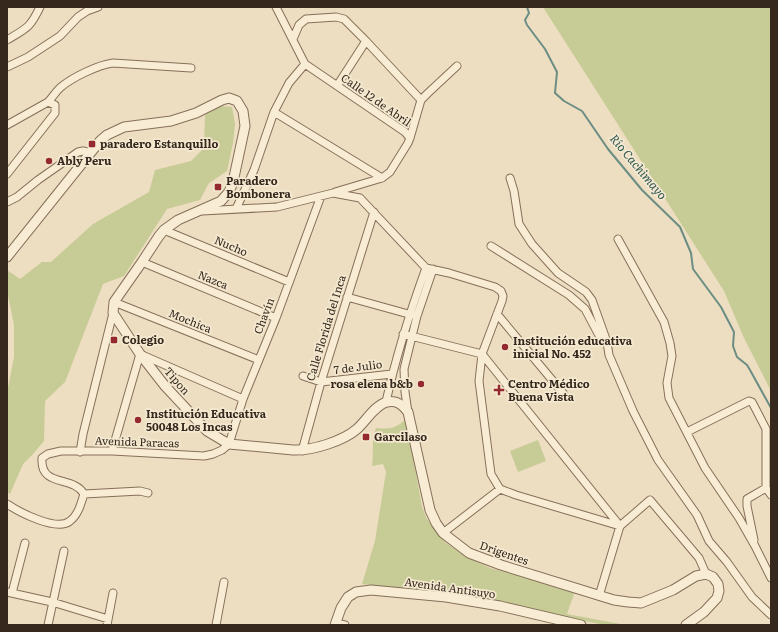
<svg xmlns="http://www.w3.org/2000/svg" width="778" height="632" font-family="Literata,serif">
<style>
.green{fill:#c7cb95}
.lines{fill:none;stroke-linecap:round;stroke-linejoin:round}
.stream{stroke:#6b8d83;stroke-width:2}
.minor-casing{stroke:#866f59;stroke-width:9}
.tertiary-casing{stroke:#866f59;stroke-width:11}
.minor{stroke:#f8ecd4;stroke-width:7}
.tertiary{stroke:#f8ecd4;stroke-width:9}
.poi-dot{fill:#942a2f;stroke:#f4e9d0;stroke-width:1.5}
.labels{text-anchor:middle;stroke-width:3.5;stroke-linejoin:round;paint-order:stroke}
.street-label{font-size:11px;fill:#36281d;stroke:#f4e9d0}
.poi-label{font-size:11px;font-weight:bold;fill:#36281d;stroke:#f4e9d0;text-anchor:start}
.water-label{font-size:12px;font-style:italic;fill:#2d5551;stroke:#f4e9d0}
</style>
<rect width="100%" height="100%" fill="#eddec1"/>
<path class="green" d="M 543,7 L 771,7 L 771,391 L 744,338 L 724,291 Z
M 220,106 L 232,107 L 235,124 L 233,143 L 227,171 L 209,183 L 200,200 L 167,209 L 124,276 L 103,284 L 65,382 L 45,401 L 44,441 L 33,454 L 23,464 L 10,494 L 7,492 L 7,393 L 14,357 L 14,325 L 7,290 L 7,270 L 20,279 L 42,262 L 51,262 L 93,224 L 149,192 L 155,170 L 191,161 L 204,148 L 205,115 Z
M 406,419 L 422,507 L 427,519 L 446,543 L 466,557 L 490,568 L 587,593 L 574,594 L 567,614 L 626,625 L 604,625 L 463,596 L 362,584 L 375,541 L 386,472 L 383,464 L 372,466 C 374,453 371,440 376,428 C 391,429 395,429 406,419 Z
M 538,440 L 546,461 L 518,472 L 510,451 Z"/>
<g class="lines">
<path class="stream" d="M 527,7 L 529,13 L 525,20 L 527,25 L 545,49 L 557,72 L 555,93 L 564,101 L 582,111 L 608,149 L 642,190 L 680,227 L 691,253 L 693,269 L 721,307 L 734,332 L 733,346 L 737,357 L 747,365 L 750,370 L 771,408"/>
<g class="minor-casing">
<path id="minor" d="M 293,39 L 299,25 L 306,19 L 336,17 L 344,19 L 366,41 L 421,100
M 7,40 C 27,28 30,28 40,7
M 305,64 L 405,132 L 410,138 L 408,143 L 390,172 L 382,178 L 335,192
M 7,67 L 28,57 L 60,36 L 78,17 L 87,11 L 98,7
M 337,86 L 366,41
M 48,102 C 53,97 56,91 61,87 C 73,77 98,65 113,63 L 191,68
M 274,112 L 382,178
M 7,125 L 48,102 L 55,105 L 55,113 L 7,174
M 410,138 L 421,100 L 428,93 L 457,66
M 510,178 L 514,191 L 519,224 L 532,244 L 558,273 L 586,292 L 592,300 L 607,342 L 609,355 L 633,411 L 658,460 L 697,515 L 709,541 L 727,562 L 752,597 L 771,615
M 7,202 L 17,197 L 38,180 L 78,152 L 83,151 L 88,152 L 89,155
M 236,209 L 254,170 L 274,112 L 289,83 L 305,64 L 276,7
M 202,211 L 277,207 L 333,193 L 360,198 L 426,268
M 164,230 L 289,282
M 618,239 L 664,322 L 670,343 L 672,356 L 667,383 L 669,398 L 705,468 L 739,518 L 755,546 L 771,578
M 491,246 L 569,295 L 585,309 L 602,341
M 142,262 L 276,318
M 426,268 L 449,273 L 495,287 L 501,291 L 503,296 L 502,301 L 482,354 L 479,381 L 491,474 L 500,489 L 516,495 L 620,526
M 347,297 L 412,315
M 114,302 L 259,360
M 497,314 L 563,393
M 403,334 L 482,354 L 620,526
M 303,376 L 321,382 L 392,374
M 386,402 C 396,356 410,312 426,268
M 408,412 L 405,392 L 404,369 L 417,316 L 433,269
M 687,432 L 749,401 L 752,402 L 766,429 L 766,488 L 771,495
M 112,451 L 140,354 L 243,399
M 302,451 L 321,382 L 374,212
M 80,452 L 83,434 L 113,313
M 84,494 L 140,491 L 148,493
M 7,504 C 19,512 57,532 70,521 C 78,515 81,504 84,494 C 73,475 40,488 42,458 L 48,454 L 61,451 L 112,451 L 204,456 L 213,454 L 222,450 L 229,444 L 243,399 L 276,318 L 321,196
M 443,533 L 500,489
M 754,540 L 747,506 L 747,499 L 766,488
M 7,592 L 52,602 L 108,619
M 12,593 L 25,543
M 599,596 L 620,526 L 650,500 L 699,558 L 706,574
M 336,623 L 345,625
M 48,625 L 64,551
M 107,625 L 113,593
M 216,625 L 224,582"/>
</g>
<g class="tertiary-casing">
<path id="tertiary" d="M 7,257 L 100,141 L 107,135 L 124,127 L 171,121 L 196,113 L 222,100 L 229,98 L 237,101 L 243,111 L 245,126 L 233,182 L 229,192 L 221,201 L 178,220 L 164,230 L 159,236 L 142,262 L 114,302 L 113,313 L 140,354 L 165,386 L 207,431 L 222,440 L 229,444 L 293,450 C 312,451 343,441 357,429 C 366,421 375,405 387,402 C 397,400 403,405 408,412 L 430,510 L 436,523 L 443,533 L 469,553 L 501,565 L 614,600 L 628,602 L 641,603 L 673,590 L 696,576 L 706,574 L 713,577 L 718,584 L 719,591 L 717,598 L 704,612 L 686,625
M 335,625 L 341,608 L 348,597 L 356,592 L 371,590 L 446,597 L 500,606 L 581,625"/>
</g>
<use href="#minor" class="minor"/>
<use href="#tertiary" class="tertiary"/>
</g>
<g class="poi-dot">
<rect x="88" y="140" width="8" height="8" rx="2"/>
<circle cx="49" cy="161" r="4"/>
<rect x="214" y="183" width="8" height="8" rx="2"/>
<rect x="110" y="336" width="8" height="8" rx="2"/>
<circle cx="505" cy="347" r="4"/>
<circle cx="421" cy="384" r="4"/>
<path d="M497 384h4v4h4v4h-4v4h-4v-4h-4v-4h4z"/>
<circle cx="138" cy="420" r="4"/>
<rect x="362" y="433" width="8" height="8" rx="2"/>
</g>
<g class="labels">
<g class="street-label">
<text transform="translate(376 100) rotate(35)" y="4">Calle 12 de Abril</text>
<text transform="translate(231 246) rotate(23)" y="4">Nucho</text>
<text transform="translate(213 280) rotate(22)" y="4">Nazca</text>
<text transform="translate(264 316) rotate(-69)" y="4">Chavín</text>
<text transform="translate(190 321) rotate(22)" y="4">Mochica</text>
<text transform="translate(326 328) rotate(-73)" y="4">Calle Florida del Inca</text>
<text transform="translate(358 367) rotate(-7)" y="4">7 de Julio</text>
<text transform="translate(177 381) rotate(49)" y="4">Tipon</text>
<text transform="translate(137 442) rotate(2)" y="4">Avenida Paracas</text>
<text transform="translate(504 553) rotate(19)" y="4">Drigentes</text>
<text transform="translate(450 588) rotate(8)" y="4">Avenida Antisuyo</text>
</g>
<g class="poi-label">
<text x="100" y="148">paradero Estanquillo</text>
<text x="57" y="165">Ably Peru</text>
<text x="226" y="185">Paradero<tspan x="226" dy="13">Bombonera</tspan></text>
<text x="122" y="344">Colegio</text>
<text x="513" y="345">Institución educativa<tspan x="513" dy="13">inicial No. 452</tspan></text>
<text x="413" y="388" text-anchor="end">rosa elena b&amp;b</text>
<text x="508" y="388">Centro Médico<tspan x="508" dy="13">Buena Vista</tspan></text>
<text x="146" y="418">Institución Educativa<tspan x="146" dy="13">50048 Los Incas</tspan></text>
<text x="374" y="441">Garcilaso</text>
</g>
<g class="water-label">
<text transform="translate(638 167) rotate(50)" y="4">Río Cachimayo</text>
</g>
</g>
<rect width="778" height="632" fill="none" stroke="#36281d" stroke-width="16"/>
</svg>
